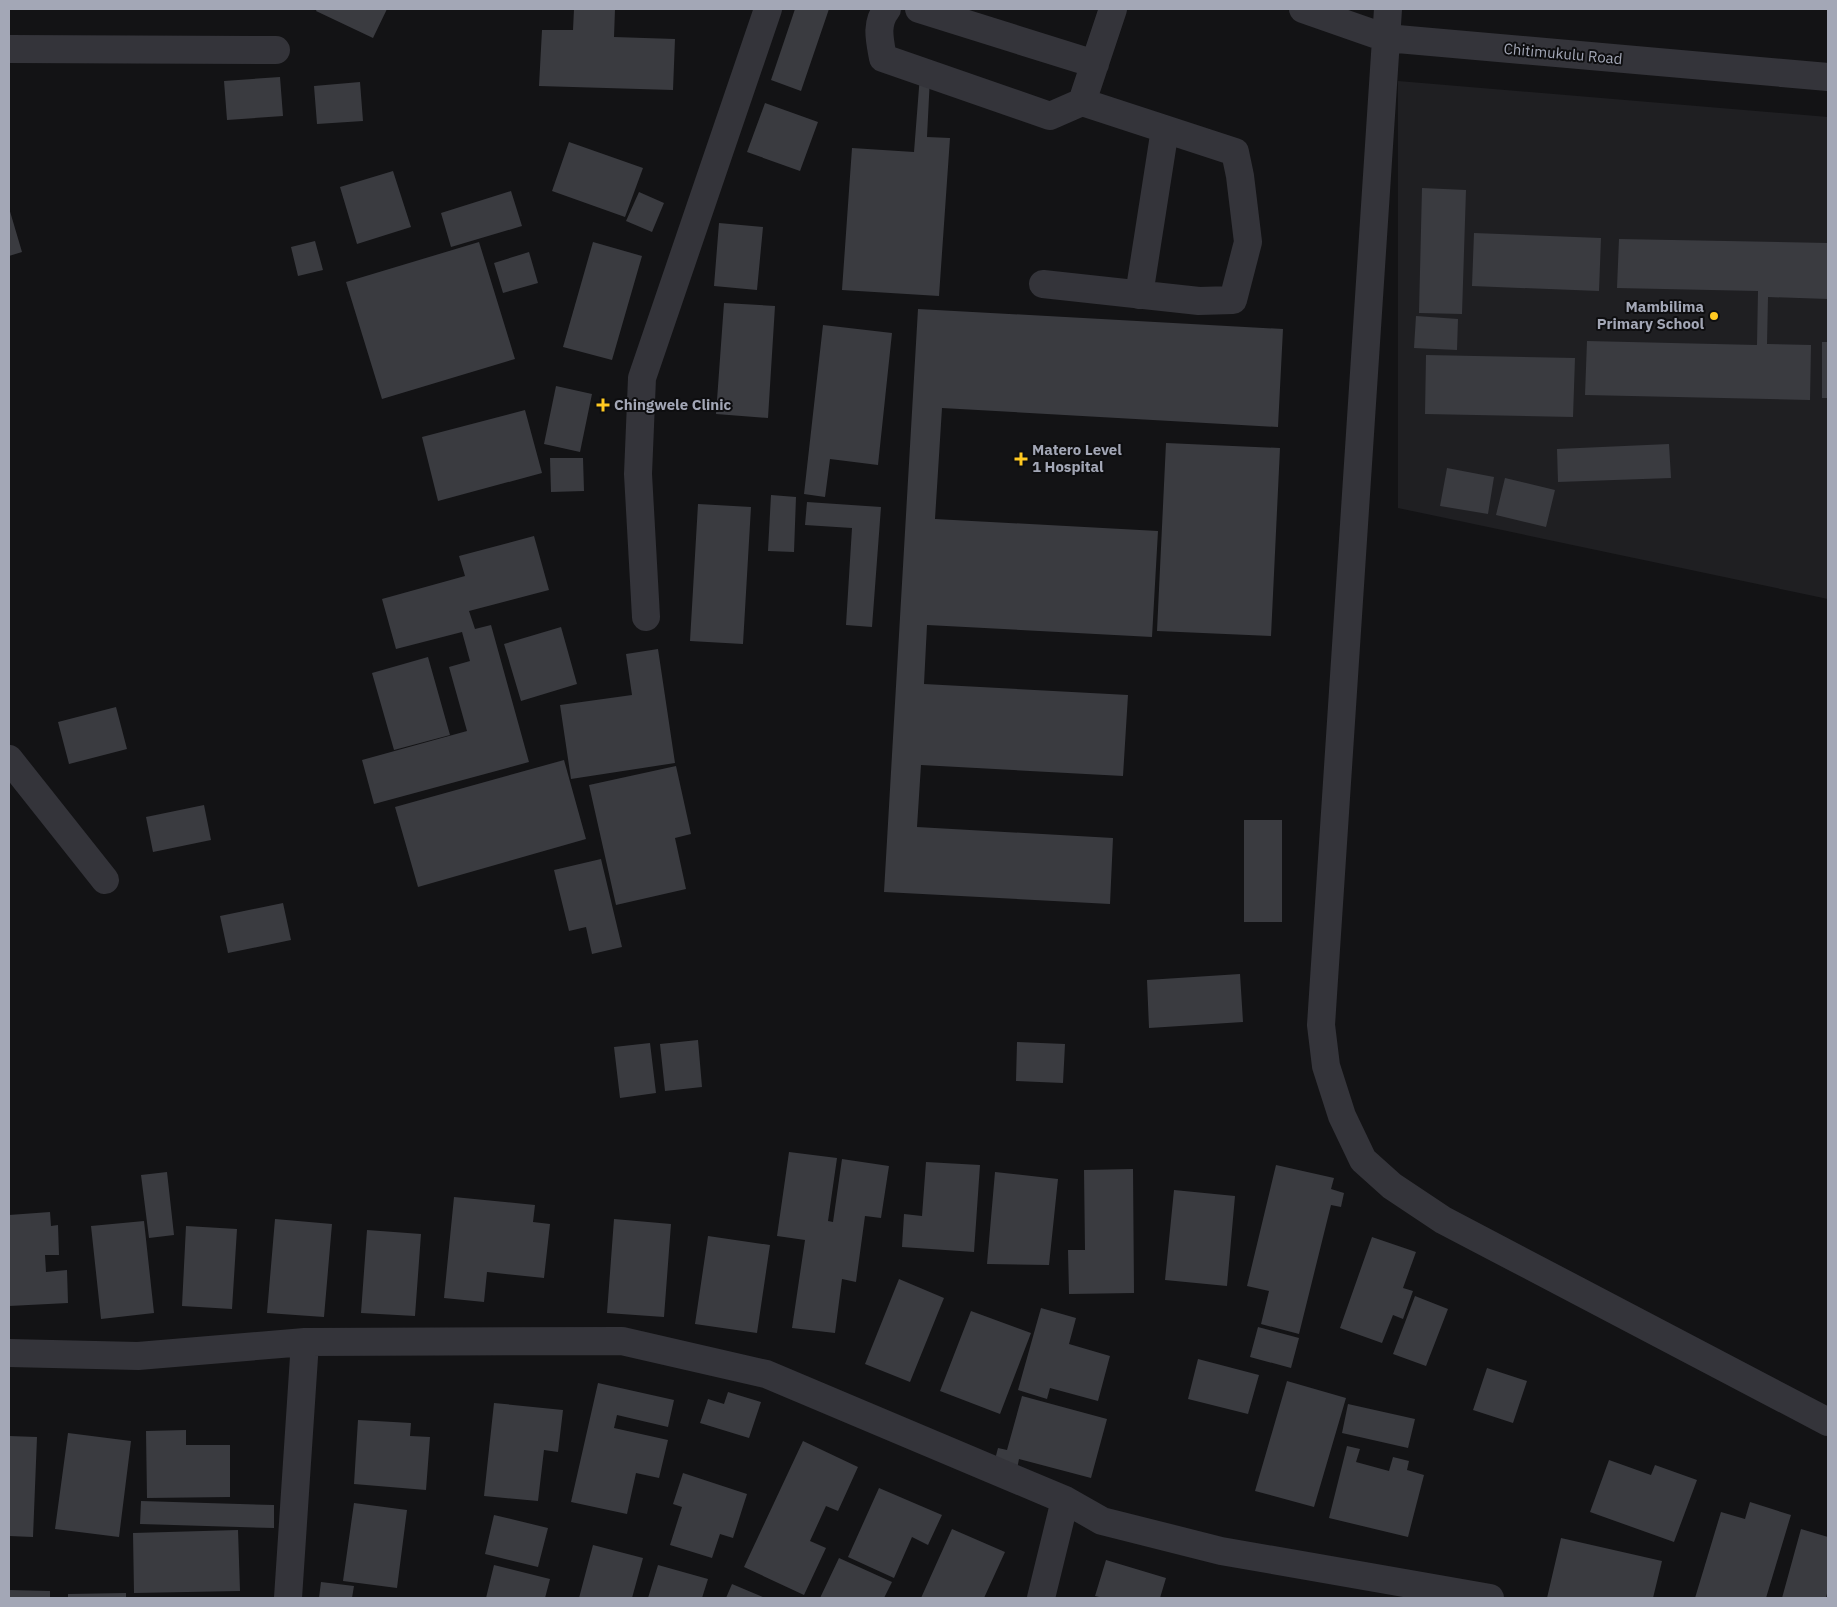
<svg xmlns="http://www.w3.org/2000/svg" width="1837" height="1607" font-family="'IBM Plex Sans',sans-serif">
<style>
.built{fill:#1f1f22}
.building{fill:#3a3b40}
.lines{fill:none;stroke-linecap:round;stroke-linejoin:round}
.minor{stroke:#34343a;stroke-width:28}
.poi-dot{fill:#ffc921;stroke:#0e0e10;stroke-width:2}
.labels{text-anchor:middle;stroke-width:4;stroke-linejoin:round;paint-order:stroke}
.street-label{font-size:15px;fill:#a3a7b6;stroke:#0e0e10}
.poi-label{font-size:15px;font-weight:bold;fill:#a3a7b6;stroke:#0e0e10;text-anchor:start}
</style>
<rect width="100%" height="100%" fill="#131315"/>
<path class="built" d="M 1398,81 L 1828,117 L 1828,599 L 1398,508 Z"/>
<path class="building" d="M 317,9 L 387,9 L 373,38 L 316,11 Z
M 574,9 L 615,9 L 614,37 L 675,39 L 673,90 L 539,86 L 542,30 L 573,30 Z
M 795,9 L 829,9 L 801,91 L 771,80 Z
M 920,75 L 930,77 L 927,137 L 950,138 L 939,296 L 842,290 L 852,148 L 914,152 Z
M 280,77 L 283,116 L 227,120 L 224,81 Z
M 360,82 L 363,121 L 317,124 L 314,86 Z
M 765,103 L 818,122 L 800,171 L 747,152 Z
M 569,142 L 643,168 L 625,217 L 552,191 Z
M 393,171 L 411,227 L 357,244 L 340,187 Z
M 1422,188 L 1466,190 L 1462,314 L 1419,313 Z
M 511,191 L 522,226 L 451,247 L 441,213 Z
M 639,192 L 664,203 L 652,232 L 626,221 Z
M 9,208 L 22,252 L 9,256 Z
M 719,223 L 763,227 L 757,290 L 714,286 Z
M 1474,233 L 1601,238 L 1599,291 L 1472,286 Z
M 1619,239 L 1828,243 L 1828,299 L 1768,297 L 1767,344 L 1811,345 L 1810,400 L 1585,395 L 1587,341 L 1757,345 L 1758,291 L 1617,288 Z
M 315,241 L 323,270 L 298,276 L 291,247 Z
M 479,242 L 515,359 L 382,399 L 346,282 Z
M 593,242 L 642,256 L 612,360 L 563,347 Z
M 529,252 L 538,283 L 503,293 L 494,263 Z
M 724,303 L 775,306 L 768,418 L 716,414 Z
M 918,309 L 1283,329 L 1278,427 L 942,408 L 935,519 L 1158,531 L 1152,637 L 927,625 L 924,684 L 1128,695 L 1123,776 L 921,765 L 917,827 L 1113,838 L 1110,904 L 884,892 Z
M 1416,316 L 1458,319 L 1457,350 L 1414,348 Z
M 823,325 L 892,333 L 878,465 L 830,459 L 825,497 L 804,494 Z
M 1822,342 L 1828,342 L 1828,398 L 1822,398 Z
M 1426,355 L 1575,358 L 1573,417 L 1425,414 Z
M 556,386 L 592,394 L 580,452 L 544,444 Z
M 525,410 L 542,473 L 438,501 L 422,437 Z
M 1166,443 L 1280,448 L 1271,636 L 1157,631 Z
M 1669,444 L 1671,478 L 1558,482 L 1557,449 Z
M 550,458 L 583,458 L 584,491 L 551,492 Z
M 1447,468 L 1494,477 L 1488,514 L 1440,506 Z
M 1505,478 L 1555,490 L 1546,527 L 1496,515 Z
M 771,495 L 796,497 L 794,552 L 768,551 Z
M 807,502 L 881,507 L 872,627 L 846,625 L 852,528 L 805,525 Z
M 698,504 L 751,507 L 743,644 L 690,641 Z
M 534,536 L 549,590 L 469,611 L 475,629 L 491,625 L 529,762 L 374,804 L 362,760 L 467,731 L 449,667 L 470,661 L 462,632 L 396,649 L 382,599 L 465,576 L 459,556 Z
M 561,627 L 577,684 L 521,701 L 504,644 Z
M 658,649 L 675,763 L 571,779 L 560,705 L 632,695 L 626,654 Z
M 428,657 L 450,735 L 394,750 L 372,673 Z
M 116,707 L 127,749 L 69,764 L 58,722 Z
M 564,760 L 586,839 L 418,887 L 395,807 Z
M 676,766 L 691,834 L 675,838 L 686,889 L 616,905 L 589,785 Z
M 204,805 L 211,840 L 153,852 L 146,817 Z
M 1244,820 L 1282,820 L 1282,922 L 1244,922 Z
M 601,859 L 622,947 L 592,954 L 586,927 L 569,931 L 554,870 Z
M 283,903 L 291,940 L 228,953 L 220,916 Z
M 1240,974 L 1243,1022 L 1149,1028 L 1147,980 Z
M 698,1040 L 702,1087 L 665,1091 L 660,1044 Z
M 1017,1042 L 1065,1044 L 1063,1083 L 1016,1081 Z
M 650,1043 L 656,1093 L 620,1098 L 614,1047 Z
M 789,1152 L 837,1158 L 828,1221 L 833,1222 L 842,1159 L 889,1166 L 881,1218 L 865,1216 L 856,1282 L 842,1279 L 835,1333 L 792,1328 L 805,1240 L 777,1236 Z
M 926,1162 L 980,1165 L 974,1252 L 902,1247 L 904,1214 L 922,1216 Z
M 1276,1165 L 1334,1178 L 1331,1189 L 1344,1193 L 1341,1207 L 1331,1205 L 1299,1334 L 1261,1324 L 1269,1291 L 1247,1286 Z
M 1133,1169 L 1134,1293 L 1069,1294 L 1068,1250 L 1085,1250 L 1084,1170 Z
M 167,1172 L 174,1235 L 149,1238 L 141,1175 Z
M 995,1172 L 1058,1179 L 1049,1265 L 987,1264 Z
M 1174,1190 L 1235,1196 L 1227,1286 L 1165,1280 Z
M 454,1197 L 535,1205 L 533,1222 L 550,1224 L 544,1278 L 487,1272 L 484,1302 L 444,1298 Z
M 50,1212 L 51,1226 L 58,1225 L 59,1255 L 45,1255 L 46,1272 L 67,1270 L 68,1303 L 9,1306 L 9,1215 Z
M 275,1219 L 332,1224 L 324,1317 L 267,1313 Z
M 614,1219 L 671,1224 L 664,1317 L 607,1313 Z
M 144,1221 L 154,1313 L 101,1319 L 91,1226 Z
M 186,1226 L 237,1229 L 232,1309 L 182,1306 Z
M 367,1230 L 421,1234 L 415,1316 L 361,1313 Z
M 708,1236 L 770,1245 L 757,1333 L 695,1324 Z
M 1372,1237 L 1416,1252 L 1403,1288 L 1413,1291 L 1403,1319 L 1393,1315 L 1382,1343 L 1340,1328 Z
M 899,1279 L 944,1298 L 910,1382 L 865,1364 Z
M 1415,1296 L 1448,1309 L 1426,1366 L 1393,1354 Z
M 1041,1308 L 1076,1318 L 1069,1344 L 1110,1356 L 1098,1401 L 1050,1388 L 1047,1399 L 1018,1390 Z
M 971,1311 L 1031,1333 L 1000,1414 L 940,1391 Z
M 1258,1327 L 1299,1338 L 1291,1368 L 1250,1357 Z
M 1198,1359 L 1259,1375 L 1248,1414 L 1188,1399 Z
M 1487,1368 L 1527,1381 L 1513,1423 L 1473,1410 Z
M 1287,1381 L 1346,1398 L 1314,1507 L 1255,1491 Z
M 598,1383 L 674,1400 L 668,1427 L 617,1415 L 614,1428 L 668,1440 L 659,1478 L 636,1473 L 627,1514 L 571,1502 Z
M 728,1392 L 761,1402 L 749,1438 L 700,1423 L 708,1399 L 724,1404 Z
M 1022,1396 L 1107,1419 L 1091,1478 L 1019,1459 L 1016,1474 L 993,1467 L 998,1448 L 1007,1450 Z
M 494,1403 L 563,1410 L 558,1452 L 544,1450 L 538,1501 L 484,1496 Z
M 1348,1404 L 1415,1419 L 1408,1448 L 1342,1433 Z
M 358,1420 L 411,1423 L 410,1436 L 430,1437 L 426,1490 L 354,1484 Z
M 186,1430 L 186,1445 L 230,1445 L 230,1497 L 147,1498 L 146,1431 Z
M 68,1433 L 131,1441 L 119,1537 L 55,1529 Z
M 9,1436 L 37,1437 L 33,1537 L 9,1536 Z
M 803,1441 L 858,1467 L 838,1511 L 826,1506 L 810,1541 L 826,1548 L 804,1595 L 744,1567 Z
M 1347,1446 L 1360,1449 L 1356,1462 L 1389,1471 L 1393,1457 L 1409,1461 L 1407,1470 L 1424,1475 L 1408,1537 L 1329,1518 Z
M 1609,1460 L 1651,1475 L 1655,1465 L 1697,1480 L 1674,1542 L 1590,1512 Z
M 683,1473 L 747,1494 L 733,1538 L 720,1534 L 712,1558 L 670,1545 L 682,1507 L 673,1504 Z
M 879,1488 L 942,1515 L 928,1545 L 912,1537 L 894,1578 L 848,1557 Z
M 141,1501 L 274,1505 L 274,1528 L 140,1524 Z
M 1750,1502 L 1791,1515 L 1766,1598 L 1695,1598 L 1721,1512 L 1745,1519 Z
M 354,1503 L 407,1510 L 397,1588 L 343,1581 Z
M 494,1515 L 548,1528 L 538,1567 L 485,1554 Z
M 952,1529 L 1005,1552 L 984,1598 L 921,1598 Z
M 1801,1529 L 1828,1537 L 1828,1589 L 1826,1598 L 1782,1598 Z
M 238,1530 L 240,1591 L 134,1593 L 133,1533 Z
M 1561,1538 L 1662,1561 L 1653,1598 L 1547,1598 Z
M 593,1545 L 643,1558 L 632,1598 L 579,1598 Z
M 839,1558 L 892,1582 L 884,1598 L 820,1598 Z
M 1106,1560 L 1166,1578 L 1160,1598 L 1104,1598 L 1095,1596 Z
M 494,1565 L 550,1579 L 545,1598 L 486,1598 Z
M 658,1565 L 708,1579 L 702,1598 L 648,1598 Z
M 321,1582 L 354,1586 L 352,1598 L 319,1598 Z
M 732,1584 L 765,1598 L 726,1598 Z
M 9,1590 L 50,1591 L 50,1598 L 9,1598 Z
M 126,1593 L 126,1598 L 68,1598 L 68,1594 Z"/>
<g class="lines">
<path class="minor" d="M 887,9 C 875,24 880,41 883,58 L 1050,116 L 1082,102 L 1113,9
M 919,9 L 1095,64
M 1303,9 L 1386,38 L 1828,77
M 1388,9 L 1321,1025 L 1326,1066 L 1342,1116 L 1363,1160 L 1392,1186 L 1443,1220 L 1828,1422
M 9,49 L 276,50
M 1043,284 L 1199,301 L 1233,300 L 1248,242 L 1240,176 L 1235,152 L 1082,102
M 1139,295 L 1165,129
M 646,617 L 638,474 L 642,378 L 768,9
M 9,759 L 105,880
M 9,1353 L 138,1356 L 305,1342 L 622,1341 L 766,1374 L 1065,1500 L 1102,1521 L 1221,1551 L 1490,1598
M 288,1598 L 305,1342
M 1041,1598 L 1065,1500"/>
</g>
<g class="poi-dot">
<circle cx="1714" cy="316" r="5"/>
<path d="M600.5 397.5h5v5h5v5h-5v5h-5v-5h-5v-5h5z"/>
<path d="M1018.5 451.5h5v5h5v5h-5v5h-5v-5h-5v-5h5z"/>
</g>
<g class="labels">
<g class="street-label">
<text transform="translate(1563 54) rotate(5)" y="5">Chitimukulu Road</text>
</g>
<g class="poi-label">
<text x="1704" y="312" text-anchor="end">Mambilima<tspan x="1704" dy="17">Primary School</tspan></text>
<text x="614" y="410">Chingwele Clinic</text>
<text x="1032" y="455">Matero Level<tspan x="1032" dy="17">1 Hospital</tspan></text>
</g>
</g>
<rect width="1837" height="1607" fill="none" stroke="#a3a7b6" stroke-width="20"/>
</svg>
